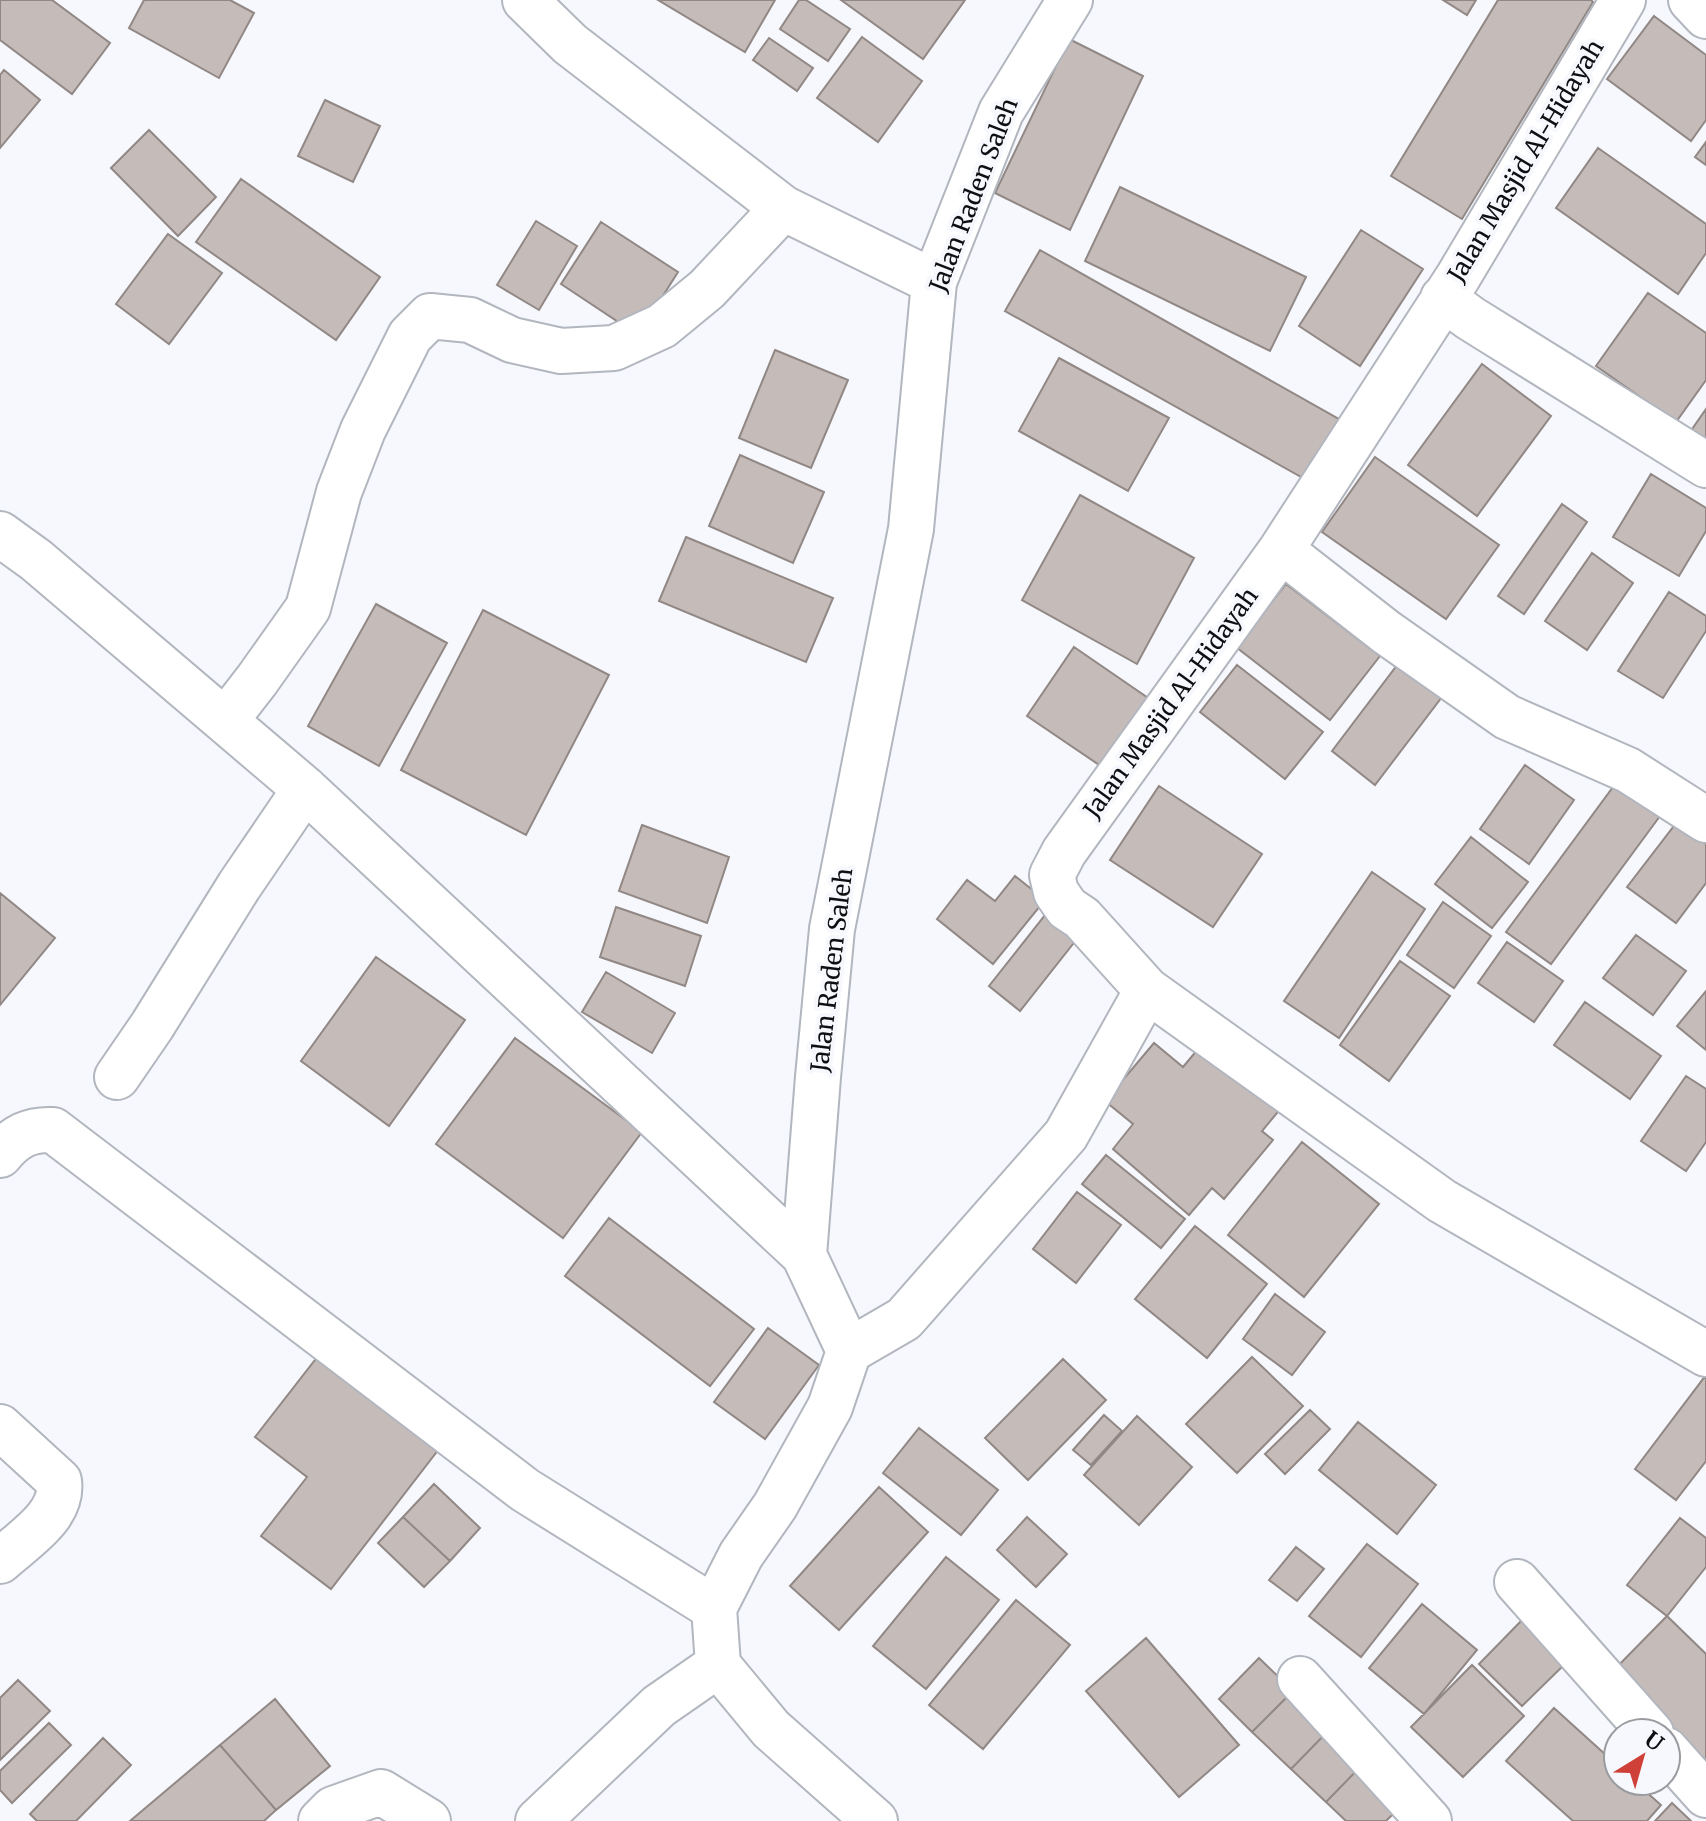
<svg xmlns="http://www.w3.org/2000/svg" width="1706" height="1821" font-family="Merriweather,serif">
<style>
.building{fill:#c5bcb9;stroke:#918885;stroke-width:2}
.lines{fill:none;stroke-linecap:round;stroke-linejoin:round}
.minor-casing{stroke:#b2b6be;stroke-width:48}
.minor{stroke:#fff;stroke-width:44}
.labels{text-anchor:middle;stroke-width:8;stroke-linejoin:round;paint-order:stroke}
.street-label{font-size:24px;fill:#0d0f11;stroke:#f6f8fd}
</style>
<rect width="100%" height="100%" fill="#f6f8fd"/>
<path class="building" d="M 0,0 L 52,0 L 110,43 L 72,94 L 0,40 Z
M 144,0 L 230,0 L 254,13 L 219,78 L 129,28 Z
M 658,0 L 775,0 L 745,52 Z
M 799,0 L 806,0 L 850,29 L 828,61 L 780,29 Z
M 841,0 L 965,0 L 923,59 Z
M 1443,0 L 1476,0 L 1467,15 Z
M 1498,0 L 1591,0 L 1593,2 L 1462,219 L 1391,176 Z
M 1654,16 L 1706,55 L 1706,120 L 1691,141 L 1607,79 Z
M 862,37 L 922,81 L 878,142 L 817,98 Z
M 769,38 L 813,68 L 797,91 L 753,60 Z
M 1069,39 L 1143,76 L 1070,230 L 995,193 Z
M 4,70 L 40,100 L 0,148 L 0,75 Z
M 325,100 L 380,126 L 353,182 L 298,156 Z
M 149,130 L 216,197 L 178,236 L 111,168 Z
M 1706,142 L 1706,165 L 1695,157 Z
M 1598,148 L 1706,224 L 1706,253 L 1678,294 L 1556,208 Z
M 241,179 L 380,277 L 336,340 L 196,242 Z
M 1120,187 L 1306,277 L 1270,351 L 1085,261 Z
M 536,221 L 577,246 L 539,310 L 497,285 Z
M 601,222 L 678,272 L 638,335 L 561,284 Z
M 1361,230 L 1423,269 L 1360,366 L 1299,326 Z
M 168,234 L 222,273 L 169,344 L 116,304 Z
M 1040,250 L 1344,422 L 1310,482 L 1005,311 Z
M 1648,293 L 1706,333 L 1706,380 L 1676,422 L 1596,366 Z
M 775,350 L 848,380 L 811,468 L 739,438 Z
M 1059,358 L 1169,418 L 1128,491 L 1019,431 Z
M 1482,364 L 1551,416 L 1477,516 L 1408,465 Z
M 1706,409 L 1706,444 L 1690,432 Z
M 740,455 L 824,492 L 793,563 L 709,526 Z
M 1375,457 L 1499,545 L 1446,619 L 1322,532 Z
M 1651,474 L 1706,508 L 1706,531 L 1679,576 L 1613,537 Z
M 1080,495 L 1194,558 L 1137,664 L 1022,600 Z
M 1562,504 L 1587,522 L 1524,614 L 1498,596 Z
M 686,537 L 833,598 L 806,662 L 659,601 Z
M 1592,553 L 1633,583 L 1587,650 L 1545,621 Z
M 1286,584 L 1380,656 L 1330,720 L 1236,647 Z
M 1669,592 L 1706,616 L 1706,631 L 1663,698 L 1618,671 Z
M 376,604 L 447,643 L 379,766 L 308,726 Z
M 483,610 L 609,675 L 526,835 L 401,770 Z
M 1074,647 L 1154,702 L 1108,771 L 1027,716 Z
M 1401,660 L 1445,693 L 1375,785 L 1332,751 Z
M 1237,665 L 1323,732 L 1285,779 L 1200,712 Z
M 1525,765 L 1574,800 L 1529,864 L 1480,829 Z
M 1616,783 L 1660,816 L 1551,964 L 1506,932 Z
M 1159,786 L 1262,854 L 1213,927 L 1110,860 Z
M 1677,822 L 1706,844 L 1706,883 L 1676,923 L 1627,887 Z
M 642,825 L 729,857 L 707,923 L 619,891 Z
M 1471,837 L 1528,882 L 1492,928 L 1435,884 Z
M 1372,872 L 1425,909 L 1339,1038 L 1284,1001 Z
M 1015,876 L 1045,900 L 993,964 L 937,919 L 967,880 L 995,901 Z
M 0,893 L 55,938 L 0,1005 Z
M 1443,902 L 1491,936 L 1454,988 L 1407,955 Z
M 1053,905 L 1084,930 L 1020,1011 L 989,986 Z
M 616,907 L 701,936 L 685,986 L 600,957 Z
M 1636,935 L 1686,971 L 1653,1015 L 1603,978 Z
M 1507,942 L 1563,981 L 1534,1022 L 1478,983 Z
M 376,957 L 465,1020 L 389,1126 L 301,1061 Z
M 1400,961 L 1450,996 L 1389,1081 L 1340,1045 Z
M 606,972 L 675,1013 L 652,1053 L 582,1012 Z
M 1706,991 L 1706,1050 L 1677,1026 Z
M 1585,1002 L 1661,1056 L 1630,1099 L 1554,1045 Z
M 515,1038 L 642,1132 L 563,1238 L 436,1144 Z
M 1204,1042 L 1282,1107 L 1262,1131 L 1273,1140 L 1224,1199 L 1212,1188 L 1189,1215 L 1113,1149 L 1133,1124 L 1105,1101 L 1154,1043 L 1183,1067 Z
M 1686,1076 L 1706,1089 L 1706,1142 L 1686,1171 L 1641,1141 Z
M 1302,1142 L 1379,1204 L 1304,1297 L 1228,1235 Z
M 1106,1155 L 1185,1219 L 1161,1248 L 1082,1184 Z
M 1077,1192 L 1121,1225 L 1076,1283 L 1033,1249 Z
M 609,1218 L 754,1329 L 710,1386 L 565,1276 Z
M 1195,1226 L 1267,1284 L 1207,1358 L 1135,1299 Z
M 1275,1294 L 1325,1332 L 1292,1375 L 1243,1339 Z
M 768,1328 L 819,1365 L 765,1439 L 714,1402 Z
M 329,1342 L 449,1436 L 331,1589 L 261,1536 L 307,1477 L 255,1437 Z
M 1252,1357 L 1303,1406 L 1237,1473 L 1186,1424 Z
M 1063,1359 L 1106,1400 L 1028,1480 L 985,1438 Z
M 1706,1375 L 1706,1461 L 1676,1500 L 1635,1469 Z
M 1310,1410 L 1330,1429 L 1285,1474 L 1265,1454 Z
M 1104,1415 L 1122,1431 L 1091,1465 L 1073,1450 Z
M 1137,1416 L 1192,1467 L 1139,1525 L 1084,1475 Z
M 1358,1422 L 1436,1485 L 1397,1534 L 1319,1470 Z
M 919,1428 L 998,1490 L 961,1535 L 883,1473 Z
M 434,1484 L 480,1528 L 450,1561 L 403,1517 Z
M 879,1487 L 928,1532 L 839,1630 L 790,1586 Z
M 403,1517 L 450,1561 L 424,1587 L 378,1543 Z
M 1027,1517 L 1067,1554 L 1036,1587 L 997,1550 Z
M 1680,1518 L 1706,1538 L 1706,1567 L 1667,1616 L 1627,1585 Z
M 1367,1544 L 1418,1584 L 1361,1657 L 1309,1616 Z
M 1296,1547 L 1324,1569 L 1297,1601 L 1269,1580 Z
M 946,1557 L 999,1600 L 926,1689 L 873,1646 Z
M 1016,1600 L 1070,1645 L 983,1749 L 929,1705 Z
M 1422,1604 L 1477,1650 L 1424,1714 L 1369,1668 Z
M 1526,1616 L 1569,1660 L 1522,1706 L 1479,1664 Z
M 1667,1616 L 1706,1654 L 1706,1766 L 1610,1674 Z
M 1146,1638 L 1239,1745 L 1179,1797 L 1086,1691 Z
M 1259,1658 L 1293,1691 L 1252,1732 L 1219,1699 Z
M 1472,1665 L 1524,1716 L 1463,1777 L 1411,1727 Z
M 18,1680 L 50,1711 L 0,1760 L 0,1698 Z
M 1293,1691 L 1332,1727 L 1291,1769 L 1252,1732 Z
M 275,1699 L 330,1766 L 276,1810 L 220,1745 Z
M 1554,1708 L 1618,1766 L 1618,1781 L 1634,1781 L 1661,1805 L 1647,1821 L 1573,1821 L 1506,1761 Z
M 49,1723 L 71,1745 L 12,1803 L 0,1790 L 0,1771 Z
M 1332,1727 L 1366,1761 L 1326,1802 L 1291,1769 Z
M 103,1738 L 131,1765 L 76,1821 L 37,1821 L 30,1814 Z
M 220,1745 L 276,1810 L 264,1821 L 130,1821 Z
M 1366,1761 L 1407,1800 L 1386,1821 L 1346,1821 L 1326,1802 Z
M 1672,1803 L 1691,1821 L 1655,1821 Z"/>
<g class="lines">
<g class="minor-casing">
<path id="minor" d="M 525,0 L 570,44 L 783,208 L 934,282
M 1691,0 L 1706,16
M 1443,298 L 1470,318 L 1706,465
M 0,534 L 36,560 L 305,789 L 804,1255
M 1281,550 L 1386,632 L 1507,717 L 1628,770 L 1706,820
M 226,720 L 257,680 L 308,608 L 339,492 L 363,430 L 410,336 L 430,316 L 470,320 L 512,340 L 561,351 L 614,348 L 662,326 L 707,289 L 783,208
M 1147,990 L 1442,1201 L 1706,1354
M 117,1077 L 152,1026 L 239,886 L 305,789
M 0,1155 C 15,1136 30,1129 53,1130 L 525,1490 L 714,1608
M 849,1351 L 904,1319 L 1066,1135 L 1147,990 L 1082,918 L 1067,908 L 1056,892 L 1052,875 L 1064,852 L 1281,550 L 1458,277 L 1623,0
M 0,1427 L 59,1481 C 64,1516 23,1540 0,1561
M 1517,1582 L 1651,1733
M 1300,1679 L 1429,1821
M 1666,1750 L 1706,1795
M 321,1821 L 333,1809 L 381,1792 L 428,1821
M 538,1821 L 659,1706 L 718,1665
M 875,1821 L 771,1729 L 718,1665 L 714,1608 L 741,1555 L 775,1506 L 830,1407 L 849,1351 L 804,1255 L 818,1077 L 832,929 L 911,529 L 934,282 L 1001,112 L 1070,0"/>
</g>
<use href="#minor" class="minor"/>
</g>
<g class="labels">
<g class="street-label">
<text transform="translate(1526 161) rotate(-59)" y="8">Jalan Masjid Al-Hidayah</text>
<text transform="translate(974 195) rotate(-69)" y="8">Jalan Raden Saleh</text>
<text transform="translate(1171 703) rotate(-54)" y="8">Jalan Masjid Al-Hidayah</text>
<text transform="translate(832 970) rotate(-83)" y="8">Jalan Raden Saleh</text>
</g>
</g>
<g transform="translate(1642 1757) rotate(37)"><circle r="38" fill="#f6f8fd" stroke="#999b9f" stroke-width="2"/>
<path d="M0-6L14 30L0 20L-14 30Z" fill="#cf4138"/>
<text y="-12" font-size="22" font-weight="bold" text-anchor="middle" fill="#0d0f11">U</text>
</g>
</svg>
